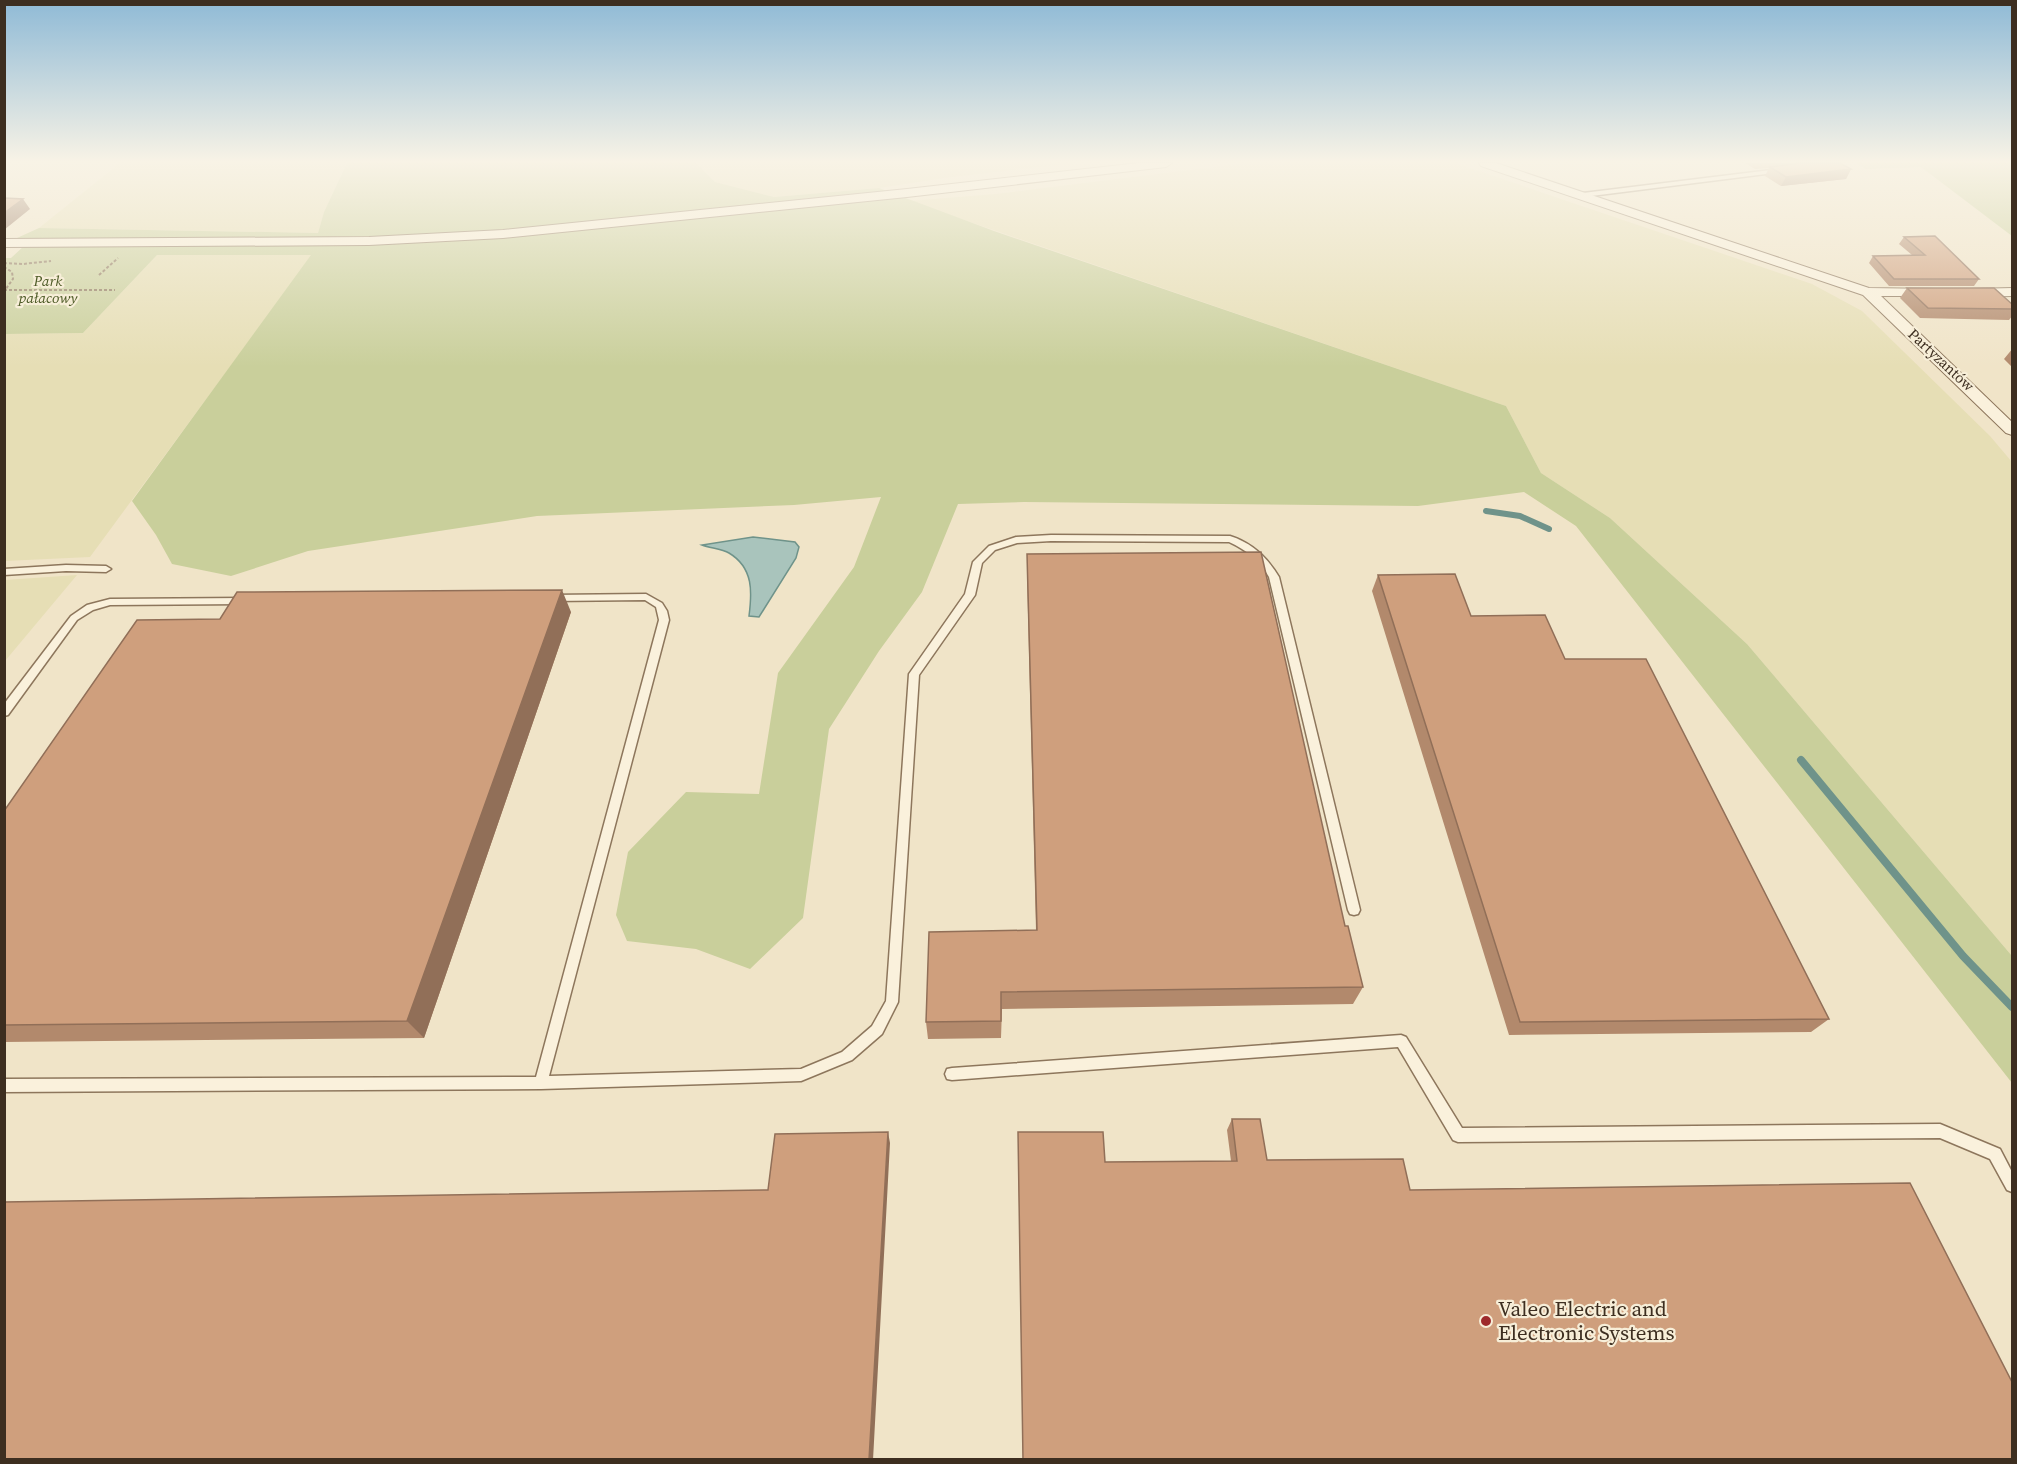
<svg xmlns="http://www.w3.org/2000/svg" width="2017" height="1464" font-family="'Source Serif 4',serif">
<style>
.farmland{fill:#e6deb5}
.green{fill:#c9cf9b}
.water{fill:#a9c4bc;stroke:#6f938a;stroke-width:1.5}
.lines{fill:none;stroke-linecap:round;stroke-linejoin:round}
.stream-far1{stroke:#6f938a;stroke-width:6}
.stream{stroke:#6f938a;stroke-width:8}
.service-casing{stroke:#8d765c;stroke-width:3}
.minor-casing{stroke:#8d765c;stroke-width:2}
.path{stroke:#8d765c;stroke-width:2;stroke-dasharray:3 2;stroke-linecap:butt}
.service{fill:#faf1dc;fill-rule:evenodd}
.minor{fill:#faf1dc;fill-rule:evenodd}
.wall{fill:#b2896c}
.shaded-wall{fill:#916f58}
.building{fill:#cf9f7d;stroke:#916f58;stroke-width:1.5}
.poi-dot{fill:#9e2a2b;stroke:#f7eed8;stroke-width:2}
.labels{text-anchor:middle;stroke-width:4.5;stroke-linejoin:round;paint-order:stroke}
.far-park-label{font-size:15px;font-style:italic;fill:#4d5a26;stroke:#f7eed8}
.far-street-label{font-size:15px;fill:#3d2e20;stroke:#f7eed8}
.near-poi-label{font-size:21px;fill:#3d2e20;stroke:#f7eed8;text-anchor:start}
</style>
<rect width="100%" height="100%" fill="#f0e4c8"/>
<path class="farmland" d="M 120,163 L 347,163 L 324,212 L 318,233 L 39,228 Z
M 696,163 L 1076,163 L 944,178 L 879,188 L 774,197 L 715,182 Z
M 1246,163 L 1455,163 L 1812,284 L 1862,311 L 1990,436 L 2012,462 L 2012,956 L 1747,644 L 1610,518 L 1541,473 L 1506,406 L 909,201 L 996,194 Z
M 157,255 L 312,255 L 90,557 L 5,561 L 4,334 L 83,333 Z
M 77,575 L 5,661 L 5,580 Z"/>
<path class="green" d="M 347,163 L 696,163 L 715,182 L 774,197 L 879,188 L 994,231 L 1506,406 L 1541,473 L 1610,518 L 1747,644 L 2012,956 L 2012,1083 L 1576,526 L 1524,492 L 1418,506 L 1024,502 L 958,504 L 922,592 L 879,651 L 829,729 L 803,918 L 750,969 L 696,949 L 627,941 L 616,915 L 628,852 L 686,792 L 759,794 L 778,673 L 854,567 L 881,497 L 794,505 L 537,516 L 308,551 L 231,576 L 172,564 L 156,535 L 132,501 L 311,255 L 157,255 L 83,333 L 5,334 L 4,258 L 11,258 L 24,246 L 314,246 L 317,238 L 17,238 L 39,228 L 318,233 L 324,212 Z
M 1856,163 L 2012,163 L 2012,236 L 1921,167 L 1865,169 Z"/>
<path class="water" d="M 753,537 L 795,542 L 799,547 L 796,558 L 759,617 L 749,616 C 752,593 754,568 729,553 C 722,549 710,548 702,545 Z"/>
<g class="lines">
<path class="stream-far1" d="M 1486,511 L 1520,516 L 1549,529"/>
<path class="stream" d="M 1801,760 L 1963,956 L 2012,1007"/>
<g class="service-casing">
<path id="service" d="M 1779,169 L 1782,171 L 1781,172 L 1583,197 L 1580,195 L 1583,193 Z
M 1051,535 L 1230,536 C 1252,543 1267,557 1279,577 L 1360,910 L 1358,914 L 1354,915 L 1350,914 L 1348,910 L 1269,577 C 1260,560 1246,550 1229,542 L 1051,541 L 1017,543 L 995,550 L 982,563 L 975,595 L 919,675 L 898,1002 L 882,1034 L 852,1060 L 801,1081 L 541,1089 L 4,1092 L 4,1079 L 536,1077 L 659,620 L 656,607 L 645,600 L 551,601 L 546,598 L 551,595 L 646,594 L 662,603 L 667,611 L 669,620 L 549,1076 L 801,1069 L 842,1052 L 872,1026 L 886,1001 L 909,674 L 965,594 L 973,562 L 989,546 L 1016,537 Z
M 66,565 L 106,566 L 111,569 L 106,572 L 66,571 L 4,575 L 4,569 Z
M 244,598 L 249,601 L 244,604 L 110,605 L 93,610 L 77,620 L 8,715 L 4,716 L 4,704 L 71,616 L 87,605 L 110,599 Z
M 1401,1035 L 1406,1037 L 1462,1128 L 1940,1124 L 2000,1149 L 2012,1172 L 2012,1192 L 2007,1190 L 1990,1159 L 1940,1138 L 1458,1142 L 1453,1140 L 1398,1047 L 952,1080 L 947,1079 L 945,1074 L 947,1069 L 952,1068 Z"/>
</g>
<g class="minor-casing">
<path id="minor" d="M 1139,163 L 1172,163 L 1166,167 L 907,197 L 503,238 L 369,245 L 4,247 L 4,239 L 369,237 L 503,230 L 907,189 Z
M 1479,163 L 1496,163 L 1869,288 L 1936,289 L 1938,292 L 1936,295 L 1931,296 L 1881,296 L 2012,422 L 2012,435 L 2006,433 L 1863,295 L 1481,166 Z
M 2012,288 L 2012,296 L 1971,297 L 1964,293 L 1971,289 Z"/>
</g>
<path class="path" d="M 4,263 L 23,264 L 51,261
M 4,267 L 12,272 L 13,279 L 5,290
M 99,275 L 118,258
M 4,290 L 115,290"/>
<use href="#service" class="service"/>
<use href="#minor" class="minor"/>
</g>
<path class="wall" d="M 1745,163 L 1840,163 L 1851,169 L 1846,179 L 1781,186 L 1765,176 L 1769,168 L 1755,169 Z
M 1904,237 L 1979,279 L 1974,286 L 1889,286 L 1869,263 L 1873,256 L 1912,255 L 1899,244 Z
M 1907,288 L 2013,305 L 2013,315 L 2009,320 L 1920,318 L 1900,298 Z
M 2013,348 L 2013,368 L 2004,359 Z
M 1027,554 L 1345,926 L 1363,987 L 1353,1004 L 1002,1009 L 1001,1038 L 928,1039 L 926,1022 L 1036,930 L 1027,575 Z
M 1378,575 L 1471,616 L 1565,659 L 1829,1019 L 1811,1032 L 1509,1035 L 1372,591 Z
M 571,612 L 424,1038 L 4,1042 L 4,811 L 220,619 Z
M 1232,1119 L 1267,1160 L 1410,1190 L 2013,1460 L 1023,1460 L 1018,1144 L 1105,1162 L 1231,1161 L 1227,1130 Z"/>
<path class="shaded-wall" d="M 1851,169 L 1846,179 L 1781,186 L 1786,177 Z
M 23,199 L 30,209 L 4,230 L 4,213 Z
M 562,590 L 571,612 L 424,1038 L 407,1021 Z
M 888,1132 L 890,1143 L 873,1460 L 869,1460 Z"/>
<path class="building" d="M 1802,163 L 1840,163 L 1851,169 L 1786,177 L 1770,167 Z
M 4,198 L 23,199 L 4,213 Z
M 1935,236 L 1979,279 L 1894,279 L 1873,256 L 1925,255 L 1904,237 Z
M 1907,288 L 1994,288 L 2013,305 L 2013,309 L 1928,308 Z
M 1261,552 L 1345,926 L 1348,926 L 1363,987 L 1001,992 L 1001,1021 L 926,1022 L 929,932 L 1037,930 L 1027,554 Z
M 1455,574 L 1471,616 L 1545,615 L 1565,659 L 1646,659 L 1829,1019 L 1520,1022 L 1378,575 Z
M 562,590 L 407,1021 L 4,1025 L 4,811 L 137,620 L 220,619 L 237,592 Z
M 1232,1119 L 1260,1119 L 1267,1160 L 1403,1159 L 1410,1190 L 1910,1183 L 2013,1384 L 2013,1460 L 1023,1460 L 1018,1132 L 1103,1132 L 1105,1162 L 1237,1161 Z
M 888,1132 L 869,1460 L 4,1460 L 4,1202 L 768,1190 L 775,1134 Z"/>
<linearGradient id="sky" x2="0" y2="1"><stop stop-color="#8fbad6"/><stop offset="0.44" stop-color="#f8f3e6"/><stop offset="1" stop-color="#f8f3e6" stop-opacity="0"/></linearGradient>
<rect width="2017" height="367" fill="url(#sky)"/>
<circle class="poi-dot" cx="1486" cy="1321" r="6"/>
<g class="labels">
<g class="far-park-label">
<text x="48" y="286">Park<tspan x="48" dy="17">pałacowy</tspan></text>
</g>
<g class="far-street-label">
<text transform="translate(1941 360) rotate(43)" y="5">Partyzantów</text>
</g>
<g class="near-poi-label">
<text x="1498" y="1316">Valeo Electric and<tspan x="1498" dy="24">Electronic Systems</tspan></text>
</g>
</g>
<rect width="2017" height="1464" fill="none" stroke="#3d2e20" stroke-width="12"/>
</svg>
